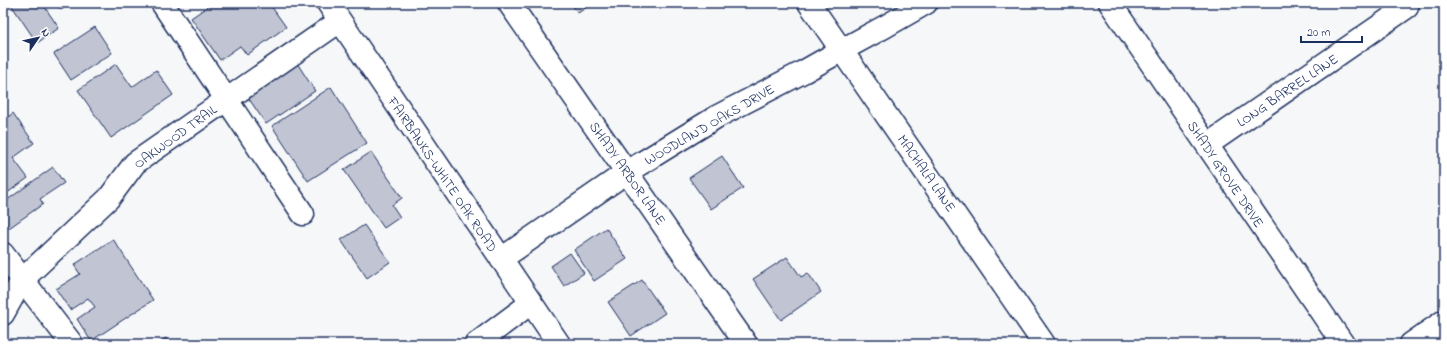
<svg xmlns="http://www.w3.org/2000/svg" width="1447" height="347" font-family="'Indie Flower',sans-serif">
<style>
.building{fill:#c0c4d3;stroke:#1b2f5e}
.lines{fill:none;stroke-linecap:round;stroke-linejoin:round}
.minor-casing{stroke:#1b2f5e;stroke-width:25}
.minor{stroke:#fff;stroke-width:22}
.labels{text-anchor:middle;stroke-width:4;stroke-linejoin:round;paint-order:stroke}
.street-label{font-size:14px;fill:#1b2f5e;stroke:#fff}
</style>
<rect width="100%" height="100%" fill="#f6f7f9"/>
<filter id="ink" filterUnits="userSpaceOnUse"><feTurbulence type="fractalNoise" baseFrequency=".025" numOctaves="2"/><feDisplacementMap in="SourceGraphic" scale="8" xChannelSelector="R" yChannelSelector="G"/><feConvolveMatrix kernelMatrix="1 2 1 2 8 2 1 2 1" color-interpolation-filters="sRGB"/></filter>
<g filter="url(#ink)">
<path class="building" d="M 10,3 L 42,3 L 59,28 L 37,43 Z
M 56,3 L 72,3 L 61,10 Z
M 204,3 L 251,3 L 253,7 L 259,3 L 269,3 L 286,27 L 247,55 L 240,46 L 220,60 L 191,18 L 207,7 Z
M 571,3 L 593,3 L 578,13 Z
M 95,27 L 112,53 L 71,80 L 54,54 Z
M 297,63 L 315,91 L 266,124 L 247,96 Z
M 116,64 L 132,87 L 156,70 L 173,95 L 111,138 L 78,90 Z
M 331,87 L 367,143 L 308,181 L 272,126 Z
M 13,113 L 34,143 L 13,158 L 28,178 L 3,196 L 3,121 Z
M 371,152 L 402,198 L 392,205 L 400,217 L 384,228 L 344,170 Z
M 722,156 L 743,188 L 711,209 L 689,178 Z
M 53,167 L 64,183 L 40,199 L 43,204 L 9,228 L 3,220 L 3,203 Z
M 364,225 L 390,262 L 367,278 L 341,240 Z
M 606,228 L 627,259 L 594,281 L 574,250 Z
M 113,239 L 153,300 L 91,341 L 77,319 L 95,307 L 88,298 L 70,310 L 56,289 L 80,274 L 74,265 Z
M 570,253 L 584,273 L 564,286 L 551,266 Z
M 787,257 L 801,277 L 808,273 L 821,292 L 781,320 L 753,279 Z
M 642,280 L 665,313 L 631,336 L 608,302 Z
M 166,338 L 170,344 L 156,344 Z"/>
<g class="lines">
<g class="minor-casing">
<path id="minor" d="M 162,3 L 303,214
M 328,3 L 559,344
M 509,3 L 746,344
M 809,3 L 1044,344
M 1110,3 L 1343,344
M 1207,145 L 1407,7
M 3,254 L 72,344
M 501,259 L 627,172 L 718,116 L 803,72 L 842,50 L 886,26 L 926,3
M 3,314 L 22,280 L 109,198 L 135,163 L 340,21
M 476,344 L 531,303
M 1411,344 L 1444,321"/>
</g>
<use href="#minor" class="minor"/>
</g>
</g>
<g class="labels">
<g class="street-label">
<text transform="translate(1287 90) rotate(-34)" y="5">LONG BARREL LANE</text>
<text transform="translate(709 124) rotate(-30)" y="5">WOODLAND OAKS DRIVE</text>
<text transform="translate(175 136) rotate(-36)" y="5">OAKWOOD TRAIL</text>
<text transform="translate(628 173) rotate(55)" y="5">SHADY ARBOR LANE</text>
<text transform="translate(927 173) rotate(55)" y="5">MACHALA LANE</text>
<text transform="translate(443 174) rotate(56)" y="5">FAIRBANKS-WHITE OAK ROAD</text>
<text transform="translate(1226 174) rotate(56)" y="5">SHADY GROVE DRIVE</text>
</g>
</g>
<rect width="1447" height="347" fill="none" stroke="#fff" stroke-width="16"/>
<rect x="8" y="8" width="1431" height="331" fill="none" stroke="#1b2f5e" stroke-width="1.5" filter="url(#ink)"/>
<g transform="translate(38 38) rotate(56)" stroke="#ffffff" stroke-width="3" paint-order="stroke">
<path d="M0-3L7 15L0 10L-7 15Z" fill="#1b2f5e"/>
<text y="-6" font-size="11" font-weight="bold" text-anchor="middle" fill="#1b2f5e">N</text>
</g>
<path d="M1301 36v6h61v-6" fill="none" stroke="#1b2f5e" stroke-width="2"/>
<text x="1307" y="36" font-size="12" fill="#1b2f5e" stroke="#ffffff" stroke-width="3" paint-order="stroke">20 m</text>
</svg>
